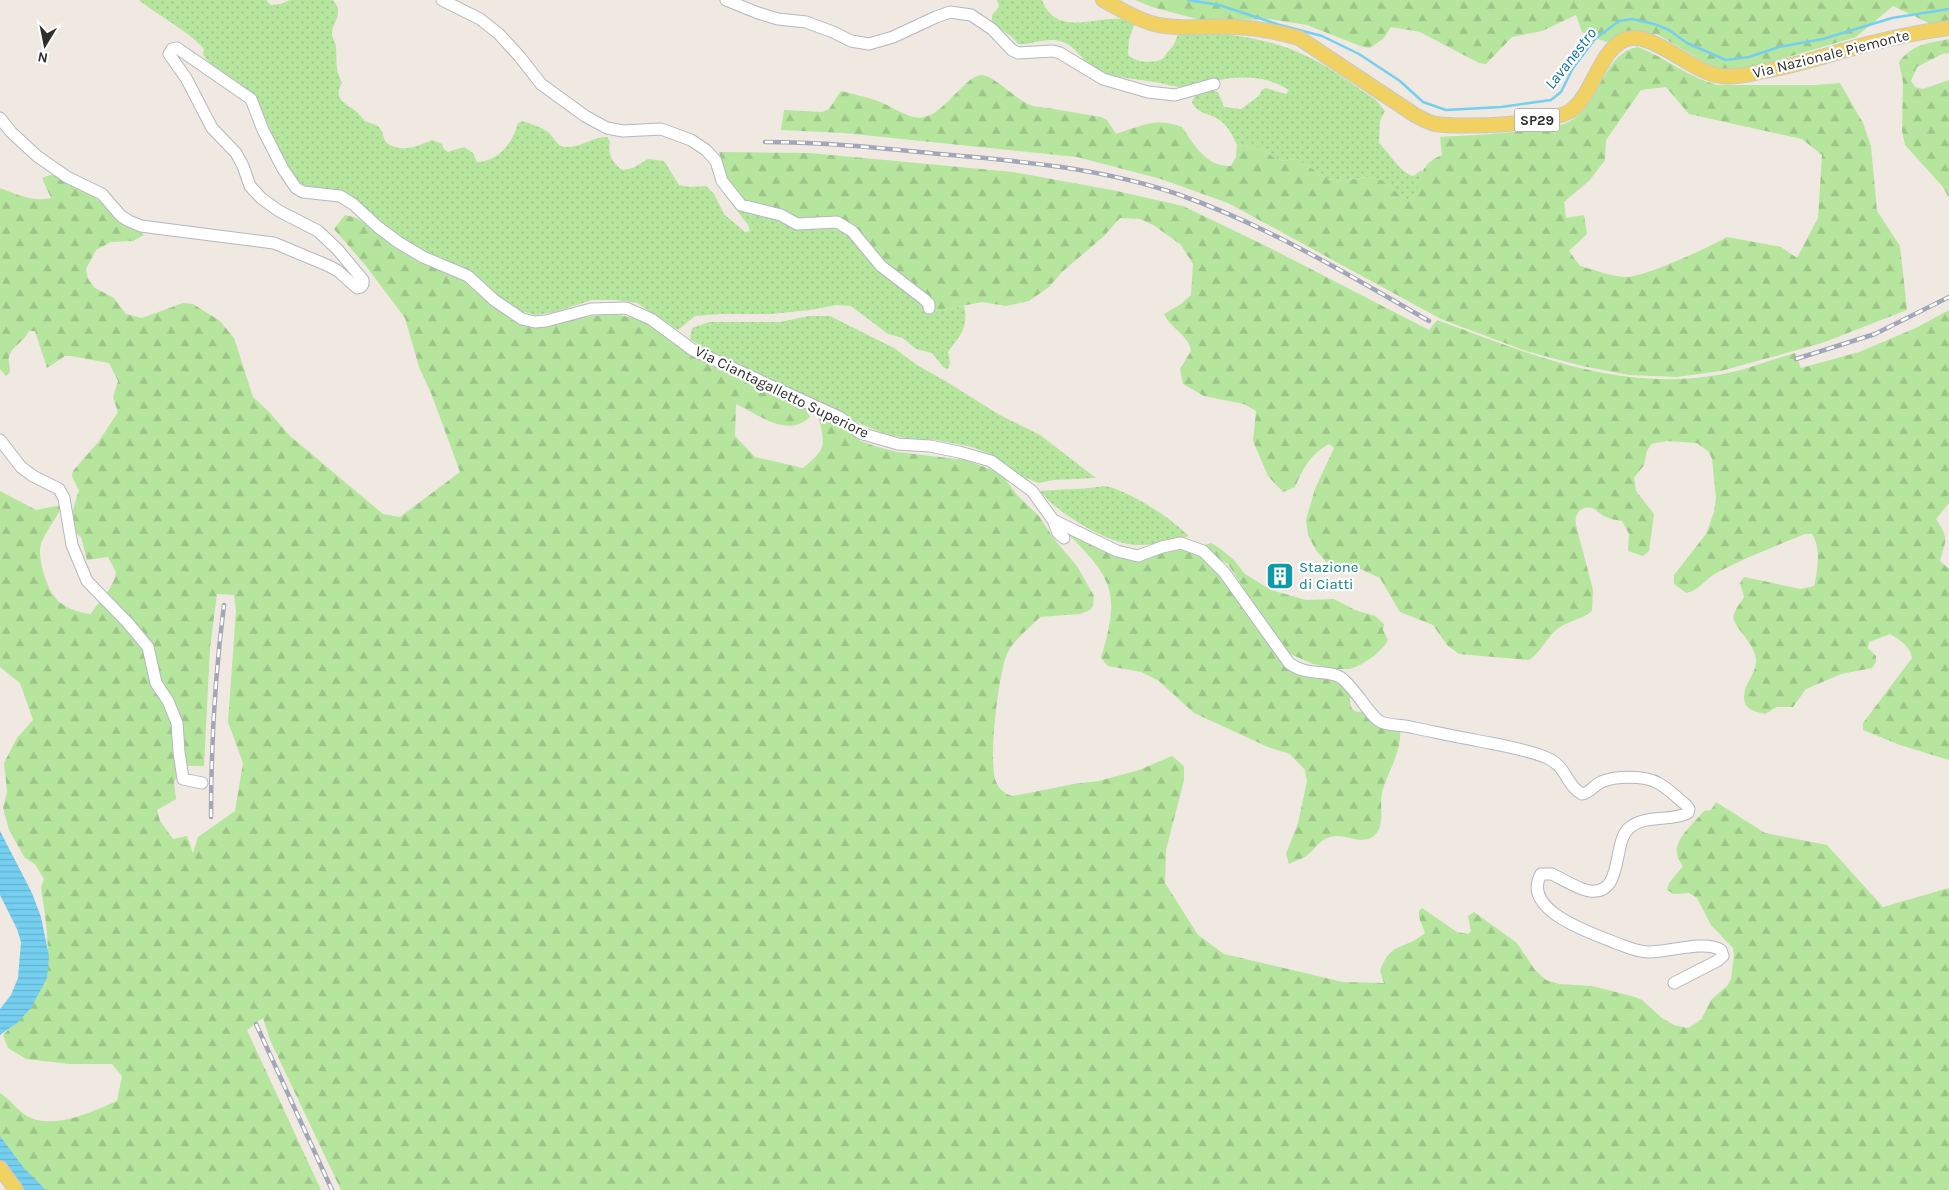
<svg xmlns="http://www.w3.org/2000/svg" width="1949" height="1190" font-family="Karla,sans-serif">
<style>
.grass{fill:url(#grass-dots)}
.forest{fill:url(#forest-firs);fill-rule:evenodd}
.water{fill:url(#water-rules)}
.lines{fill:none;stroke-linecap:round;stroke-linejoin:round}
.stream{stroke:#75cff0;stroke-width:2.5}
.minor-casing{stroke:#b4b7c1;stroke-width:13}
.major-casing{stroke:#c9c9c9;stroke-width:16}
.minor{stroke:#fff;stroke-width:11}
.major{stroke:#f2d163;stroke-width:14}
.rail-casing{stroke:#a3a6b8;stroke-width:4.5}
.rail{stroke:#fff;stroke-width:2.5;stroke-dasharray:8;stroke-linecap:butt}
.labels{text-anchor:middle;stroke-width:4.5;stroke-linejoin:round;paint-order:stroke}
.shield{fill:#fff;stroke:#6d6d6d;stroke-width:1}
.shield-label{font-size:14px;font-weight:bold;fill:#2e2e2e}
.street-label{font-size:15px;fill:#2e2e2e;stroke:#fff}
.culture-label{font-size:15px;fill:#0d838f;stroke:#fff;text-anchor:start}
.water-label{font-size:16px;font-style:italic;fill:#0d6fa3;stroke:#fff}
</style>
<defs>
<pattern id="grass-dots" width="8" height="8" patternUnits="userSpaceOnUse" patternTransform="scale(1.25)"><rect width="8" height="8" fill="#b6e59e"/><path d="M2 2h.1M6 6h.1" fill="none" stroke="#9dc588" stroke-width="1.8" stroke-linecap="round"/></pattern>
<pattern id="forest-firs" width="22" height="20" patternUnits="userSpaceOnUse" patternTransform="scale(1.25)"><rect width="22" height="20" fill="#b6e59e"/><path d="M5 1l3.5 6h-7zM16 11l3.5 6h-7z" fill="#9dc588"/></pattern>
<pattern id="water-rules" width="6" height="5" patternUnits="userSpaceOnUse" patternTransform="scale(1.25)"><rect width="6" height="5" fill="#75cff0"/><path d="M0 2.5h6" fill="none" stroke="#66b2ce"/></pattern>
</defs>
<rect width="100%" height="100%" fill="#efe9e1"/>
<path class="grass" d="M 139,0 L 266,0 L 271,5 L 281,4 L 290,0 L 333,0 C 345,13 332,23 332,33 C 332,38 336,43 336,48 C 337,65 335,67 342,83 C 332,100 347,104 357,112 C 360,115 362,118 365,121 C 369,123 375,124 379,127 C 386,134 380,143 395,147 C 408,151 420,145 432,140 L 442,144 L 444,149 L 448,152 L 464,147 L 473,153 L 477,162 C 499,162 513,142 518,123 L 523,121 C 531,124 541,127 548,132 C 554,137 556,146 565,147 C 580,148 595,136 607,137 L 610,142 C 607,153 613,165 623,170 L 633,168 L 648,159 L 664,161 L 679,185 L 690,187 L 706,186 L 714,194 L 724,214 L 745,232 L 750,231 L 748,225 L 724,194 L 723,188 L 835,217 L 931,301 L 937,311 L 964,306 C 969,328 960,335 948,352 L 950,363 L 948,369 L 943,367 L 932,353 L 916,349 L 903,338 L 888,334 L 851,306 L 836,305 L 810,310 L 771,314 L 720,314 L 695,316 L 678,330 L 637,303 L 616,300 L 592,300 L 555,312 L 536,315 L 520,311 L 501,300 L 476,276 L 461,266 L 433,257 L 396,234 L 356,200 L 340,190 L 306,186 L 300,183 L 286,165 L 262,111 L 250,91 L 210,63 L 203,55 L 204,49 C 186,29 160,17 139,0 Z
M 997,0 L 1042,0 C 1059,44 1108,7 1135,23 L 1129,39 L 1128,55 C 1137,63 1154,64 1164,58 C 1166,52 1171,50 1174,44 C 1177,39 1177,34 1181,30 C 1216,31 1272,39 1302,54 C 1328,65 1351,84 1375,99 L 1385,111 L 1380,121 L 1379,143 C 1389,152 1400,173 1413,176 L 1422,170 L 1420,184 L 1414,197 L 1407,199 L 1400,195 L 1382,180 L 1366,177 L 1343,181 L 1328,179 L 1297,159 L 1279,161 L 1260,148 L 1237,145 C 1233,136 1229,128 1221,121 C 1212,113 1197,115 1192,102 L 1197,92 C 1204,89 1211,90 1218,92 L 1224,107 L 1241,109 L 1259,96 L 1261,91 L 1265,88 L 1286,94 L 1289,90 C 1264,74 1237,76 1208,82 C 1199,83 1190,87 1181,87 C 1173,87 1163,83 1155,82 C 1137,79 1115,78 1099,71 C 1084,64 1076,46 1063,42 C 1047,36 1033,45 1018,44 C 1014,36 999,30 992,21 L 992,15 L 999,7 Z
M 809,316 L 830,316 L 894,348 L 917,365 L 947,382 L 998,414 L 1040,435 L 1096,478 L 1054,480 L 1038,483 L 1014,473 L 990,454 L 972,447 L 936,440 L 907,438 L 888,435 L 863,425 L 821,402 L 761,377 L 708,351 L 690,339 L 692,328 L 709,322 L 780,322 Z
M 1103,486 C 1126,488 1172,519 1189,536 C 1172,540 1153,546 1136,545 C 1108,544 1057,513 1040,491 C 1062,489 1082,490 1103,486 Z"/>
<path class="forest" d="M 1135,0 L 1949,0 L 1949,22 L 1933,25 L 1893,6 L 1856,37 L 1741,71 L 1712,67 L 1657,34 L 1606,42 L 1582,32 L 1576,15 L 1542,31 L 1512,37 L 1486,64 L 1479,63 L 1420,32 L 1391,27 L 1383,39 L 1370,48 L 1363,47 L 1307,25 L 1268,19 L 1204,21 L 1152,7 Z
M 1949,39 L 1949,53 L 1942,54 L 1917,67 L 1911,81 L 1915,87 L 1923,89 L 1949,80 L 1949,198 L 1943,187 L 1905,145 L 1902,131 L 1903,82 L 1899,62 C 1913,44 1928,43 1949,39 Z
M 1638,47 C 1666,58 1689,78 1718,85 L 1815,85 L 1840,83 L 1863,123 L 1871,146 L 1877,211 L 1900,246 L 1907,310 L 1822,343 L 1721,371 L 1677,377 L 1629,375 L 1582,366 L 1526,351 L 1441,319 L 1228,203 L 1161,179 L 1077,157 L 844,133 L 781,130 L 784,110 L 822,112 L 829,109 L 841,91 C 853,94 866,97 878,101 C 892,106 910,121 925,117 C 944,113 967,75 981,75 C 993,75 1014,97 1026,103 C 1032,107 1041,107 1048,108 C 1065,111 1083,114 1101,117 L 1107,120 L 1116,134 C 1141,126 1156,117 1182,127 C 1194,145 1206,167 1231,166 L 1236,157 L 1237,145 L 1260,148 L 1279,161 L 1297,159 L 1328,179 L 1343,181 L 1366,177 L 1382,180 L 1400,195 L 1407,199 L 1414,197 C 1423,177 1418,165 1442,155 L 1440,137 C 1475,135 1508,134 1543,128 C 1552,126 1563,126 1572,120 C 1601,102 1603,53 1638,47 ZM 1666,87 L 1689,114 L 1802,139 L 1822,155 L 1818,218 L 1797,258 L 1781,247 L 1727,237 C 1710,247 1643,278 1625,277 C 1611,276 1594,270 1580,266 L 1569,251 L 1587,234 L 1584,215 L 1566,218 L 1564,202 L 1590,180 L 1605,160 L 1606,140 L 1641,90 Z
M 719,152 L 810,153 L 1013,172 L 1117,191 L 1183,206 L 1270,248 L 1429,330 L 1437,320 C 1530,354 1617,392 1718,375 C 1744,371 1770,360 1795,353 L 1801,368 L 1859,352 L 1916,328 L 1949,310 L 1949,503 L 1936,519 C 1949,538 1946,540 1940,561 L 1949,569 L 1949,760 L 1900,745 L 1863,730 L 1863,723 L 1912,658 C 1910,646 1900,640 1890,634 L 1869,642 L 1868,648 L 1876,656 L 1876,662 L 1872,668 L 1841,674 L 1806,689 L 1793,707 L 1777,707 L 1765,714 C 1758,712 1748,711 1745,703 C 1740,686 1757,675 1756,660 C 1756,642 1729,625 1734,614 C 1736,608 1741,602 1744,597 L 1740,583 L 1744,577 L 1801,589 L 1814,586 C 1818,570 1821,548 1812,534 L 1805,534 C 1776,546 1746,557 1718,572 C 1706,578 1699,591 1686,593 L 1674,584 L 1674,575 L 1706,534 L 1714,512 L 1716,498 L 1712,459 L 1709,452 L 1697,443 L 1666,441 L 1651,444 L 1647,451 L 1644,465 L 1634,478 L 1636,491 L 1654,514 L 1649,551 L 1643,556 L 1628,551 L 1629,534 L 1622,521 C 1617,520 1610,519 1606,517 C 1601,515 1597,510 1592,508 C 1580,505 1574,515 1576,525 L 1593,590 L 1592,611 C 1582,620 1566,621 1556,630 C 1546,639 1541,652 1529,660 L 1459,654 L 1447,645 L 1433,625 L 1400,612 L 1380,578 L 1358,568 L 1327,563 L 1316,550 L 1308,535 L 1306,520 L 1315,489 L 1334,448 L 1329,444 C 1311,453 1302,470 1295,487 L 1283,492 L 1268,476 L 1253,441 L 1256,411 L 1244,404 L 1204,396 L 1183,384 L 1180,369 L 1191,351 C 1189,335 1170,328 1164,314 L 1181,304 L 1191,295 L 1193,264 L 1181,245 L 1155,226 L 1140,219 L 1120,218 L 1103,237 L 1062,272 L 1049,287 L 1029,301 L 1006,306 L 982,302 L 937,311 L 931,301 L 879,259 L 850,225 L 797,219 L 742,202 L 727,181 Z
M 53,174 L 92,195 L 116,215 L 144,235 L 133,241 L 111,242 L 96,250 L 86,269 L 88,279 L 95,288 L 114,298 L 126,314 L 142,318 L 183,303 L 193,304 L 220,321 L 234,338 L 253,397 L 269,412 L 290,436 L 383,514 L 400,517 L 460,472 L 431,393 L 419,367 L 405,318 L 366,266 L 334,229 L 345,215 L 357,218 L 418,260 L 450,273 L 470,285 L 529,326 L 544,327 L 581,317 L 614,314 L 639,319 L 720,368 L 806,409 L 810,417 C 787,439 758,414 736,404 L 735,436 L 755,457 L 803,468 C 825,450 826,447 819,419 L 822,418 L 838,422 L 859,440 L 874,446 L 897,452 L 965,460 L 993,470 L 1005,479 L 1018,496 L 1039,516 L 1054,539 L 1077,566 L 1094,596 L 1093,606 L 1090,610 L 1080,614 L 1040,617 C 1030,628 1013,640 1007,654 C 998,675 989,757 995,779 C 997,787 1005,795 1013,796 L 1074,784 L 1099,781 L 1139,770 L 1172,756 L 1184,766 L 1184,780 L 1166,850 L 1165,883 L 1198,935 L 1224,954 L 1343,982 L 1384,983 L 1380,971 C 1391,940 1404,951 1425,933 L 1419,917 L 1419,911 L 1422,908 L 1457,932 L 1468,934 L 1471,931 L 1468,916 L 1474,912 L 1517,943 L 1535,970 L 1546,980 L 1559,984 L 1592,986 L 1635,997 L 1642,1000 L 1662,1018 L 1674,1025 L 1688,1028 L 1701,1020 L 1711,1000 L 1727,986 L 1731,979 L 1734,955 L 1733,948 L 1711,925 L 1697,898 L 1689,893 L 1674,894 L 1667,890 L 1669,883 L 1683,866 C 1665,845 1690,828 1704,811 L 1711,810 L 1716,802 L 1765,833 L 1827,845 L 1883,907 L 1949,888 L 1949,1190 L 341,1190 L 270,1040 L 263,1018 L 247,1030 L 321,1190 L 42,1190 L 30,1178 L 0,1136 L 0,1093 C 10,1099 17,1110 27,1116 C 53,1131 93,1111 117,1101 L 122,1076 L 112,1064 L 69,1064 L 26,1059 L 8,1048 L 3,1035 C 13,1025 24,1015 32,1004 C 57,969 46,926 41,887 L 44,879 L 35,864 L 25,858 L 9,830 L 3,808 L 7,792 L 4,763 L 17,738 L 33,720 L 20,683 L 0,667 L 0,491 L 36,510 L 61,505 L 60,510 C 54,521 45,533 41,544 C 37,556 46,586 54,596 C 61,607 79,613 91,614 C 100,599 113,590 116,572 L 108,557 L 87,560 L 81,537 C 65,527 74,505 79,491 L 72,476 L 73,471 L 99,441 L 118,412 L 113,397 L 118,381 L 109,363 L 71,356 L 65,356 L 47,368 L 35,331 L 29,331 C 24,342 12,346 9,356 C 8,360 10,367 10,372 L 6,376 L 0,369 L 0,188 C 18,195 32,202 51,198 L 42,178 ZM 217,594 L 234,595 L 236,611 L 228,722 L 243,763 L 235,811 L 198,837 L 193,853 L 187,836 L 173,839 L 160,821 L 157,810 L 176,799 L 174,782 L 184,766 L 204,766 L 210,648 Z
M 1070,534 L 1123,557 L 1176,548 L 1193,550 L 1215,568 L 1286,665 L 1333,679 L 1350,694 C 1350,706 1350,713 1364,712 L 1400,730 C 1402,752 1388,771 1382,792 C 1379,805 1386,826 1374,836 C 1361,846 1344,832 1330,837 C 1320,840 1316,847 1310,853 C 1305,858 1295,861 1289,864 L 1286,854 L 1298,823 L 1307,781 L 1305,770 L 1290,754 L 1268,747 L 1194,713 L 1159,681 L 1141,672 L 1108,666 L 1101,658 C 1119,597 1116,581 1070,536 Z
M 1211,543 L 1221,549 L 1234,560 L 1245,574 L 1271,590 L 1306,600 L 1334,599 L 1355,610 L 1375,616 L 1384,624 L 1383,630 L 1388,640 L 1385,645 L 1374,656 L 1360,665 L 1350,669 L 1334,669 L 1313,664 L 1288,653 L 1266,620 L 1247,600 L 1242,586 L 1228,564 L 1213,556 L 1205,550 L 1205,545 Z"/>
<path class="water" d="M 0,831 L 32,893 L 41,917 L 49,956 L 47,978 L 31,1008 L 17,1023 L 0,1035 L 0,1009 L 11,995 L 18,978 L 21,942 L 17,929 L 0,895 Z
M 0,1136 L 24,1168 L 46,1190 L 23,1190 L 0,1161 Z"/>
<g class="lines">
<path class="stream" d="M 1188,0 L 1219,5 L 1280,25 L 1322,36 L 1359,54 L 1400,81 L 1423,102 L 1446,110 L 1501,107 L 1551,100 L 1561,92 L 1573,68 L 1595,39 L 1619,21 L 1632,19 L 1654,24 L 1669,30 L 1687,43 L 1726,60 L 1749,57 L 1779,47 L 1823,39 L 1892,18 L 1949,9"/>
<g class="minor-casing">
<path id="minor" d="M 442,0 L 480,19 L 499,34 L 520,57 L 541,84 L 585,116 L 607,128 L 623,131 L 661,129 L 691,140 L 706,150 L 716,161 L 722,181 L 741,205 L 781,215 L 797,224 L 837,222 L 852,231 L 881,266 L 924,299 L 929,304 L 929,308
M 726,0 L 758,13 L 778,19 L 806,22 L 833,32 L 851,41 L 869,44 L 893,37 L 936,17 L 950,12 L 971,15 L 992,29 L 1012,50 L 1018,53 L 1053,51 L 1060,53 L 1103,79 L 1148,92 L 1175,95 L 1214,84
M 0,118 L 11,132 L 37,156 L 67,177 L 102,194 L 121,216 L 129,221 L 141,226 L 164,229 L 274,243 L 329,266 L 338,271 L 357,288 L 361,287 L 363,284 L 363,280 L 338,250 L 318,231 L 279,211 L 261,198 L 250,186 L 243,166 L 236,153 L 212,128 L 186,78 L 169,54 L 172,49 L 177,48 L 251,99 L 263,130 L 283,169 L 296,188 L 303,192 L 340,196 L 353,204 L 378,227 L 398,242 L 423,257 L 468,276 L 494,300 L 522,319 L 535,322 L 546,321 L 591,309 L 626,308 L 651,319 L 693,350 L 841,418 L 860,433 L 898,444 L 930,446 L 959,452 L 991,461 L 1032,491 L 1053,520 L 1117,551 L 1138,556 L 1162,547 L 1181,543 L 1203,551 L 1224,572 L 1289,663 C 1308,677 1325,669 1340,677 C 1355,687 1369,716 1381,722 C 1392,726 1404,725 1415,728 C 1435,732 1455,737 1475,740 C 1499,745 1522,748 1545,757 C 1567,765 1566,786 1582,794 C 1590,793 1593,786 1601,782 C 1614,776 1645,775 1658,783 C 1668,788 1677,798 1686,805 L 1689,809 L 1688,813 C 1671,822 1645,814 1629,828 C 1612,843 1624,895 1590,891 C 1580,890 1562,879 1552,874 L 1541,874 C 1520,911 1594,934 1616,943 C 1627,947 1637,952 1649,952 C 1670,952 1704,940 1721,950 L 1723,956 L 1717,961 L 1674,983
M 0,440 L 21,467 L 33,476 L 59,489 L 64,498 L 72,545 L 87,581 L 128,623 L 148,647 L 156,683 L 168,701 L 177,723 L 179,752 L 183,779 L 202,783
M 1053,520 L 1058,533 L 1064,538"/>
</g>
<g class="major-casing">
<path id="major" d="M 1103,0 C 1119,8 1133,18 1151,23 C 1178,31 1208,25 1235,27 C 1256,28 1279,32 1299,38 L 1415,115 C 1422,119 1429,123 1436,124 C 1462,128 1554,125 1573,109 C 1594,91 1599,52 1624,40 C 1651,28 1691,73 1721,76 C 1736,78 1750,74 1765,71 C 1791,66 1816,59 1842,51 C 1877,41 1912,33 1949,28
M 0,1168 L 16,1190"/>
</g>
<use href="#minor" class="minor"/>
<use href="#major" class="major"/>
<g class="rail-casing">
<path id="rail" d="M 765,142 C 823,142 881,148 939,154 C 1020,161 1102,168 1180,195 C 1268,226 1349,275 1429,321
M 1796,359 L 1875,334 L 1949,297
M 211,817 C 211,746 215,675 224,605
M 256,1024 L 332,1190"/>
</g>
<use href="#rail" class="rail"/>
</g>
<defs>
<g id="building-square" transform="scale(1.4375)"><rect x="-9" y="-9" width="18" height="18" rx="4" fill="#0f9aa8" stroke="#fff"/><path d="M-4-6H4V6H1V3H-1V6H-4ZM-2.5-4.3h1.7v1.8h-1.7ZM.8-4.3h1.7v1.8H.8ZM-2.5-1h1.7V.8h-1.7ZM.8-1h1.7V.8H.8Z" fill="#fff"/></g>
</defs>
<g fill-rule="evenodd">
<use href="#building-square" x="1280" y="576"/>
</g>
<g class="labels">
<rect class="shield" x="1514.5" y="108.5" width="45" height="23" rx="4"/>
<g class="shield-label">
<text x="1537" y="125">SP29</text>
</g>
<g class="street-label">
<text transform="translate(1831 54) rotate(-14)" y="5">Via Nazionale Piemonte</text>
<text transform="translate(782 392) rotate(26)" y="5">Via Ciantagalletto Superiore</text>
</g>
<g class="culture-label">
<text x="1299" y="572">Stazione<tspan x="1299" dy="17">di Ciatti</tspan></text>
</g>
<g class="water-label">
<text transform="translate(1570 58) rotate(-52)" y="6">Lavanestro</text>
</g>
</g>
<g transform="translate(45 45) rotate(190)" stroke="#ffffff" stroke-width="4" paint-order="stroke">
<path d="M0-4L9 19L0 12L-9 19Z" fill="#2e2e2e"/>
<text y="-8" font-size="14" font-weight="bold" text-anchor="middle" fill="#2e2e2e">N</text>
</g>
</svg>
